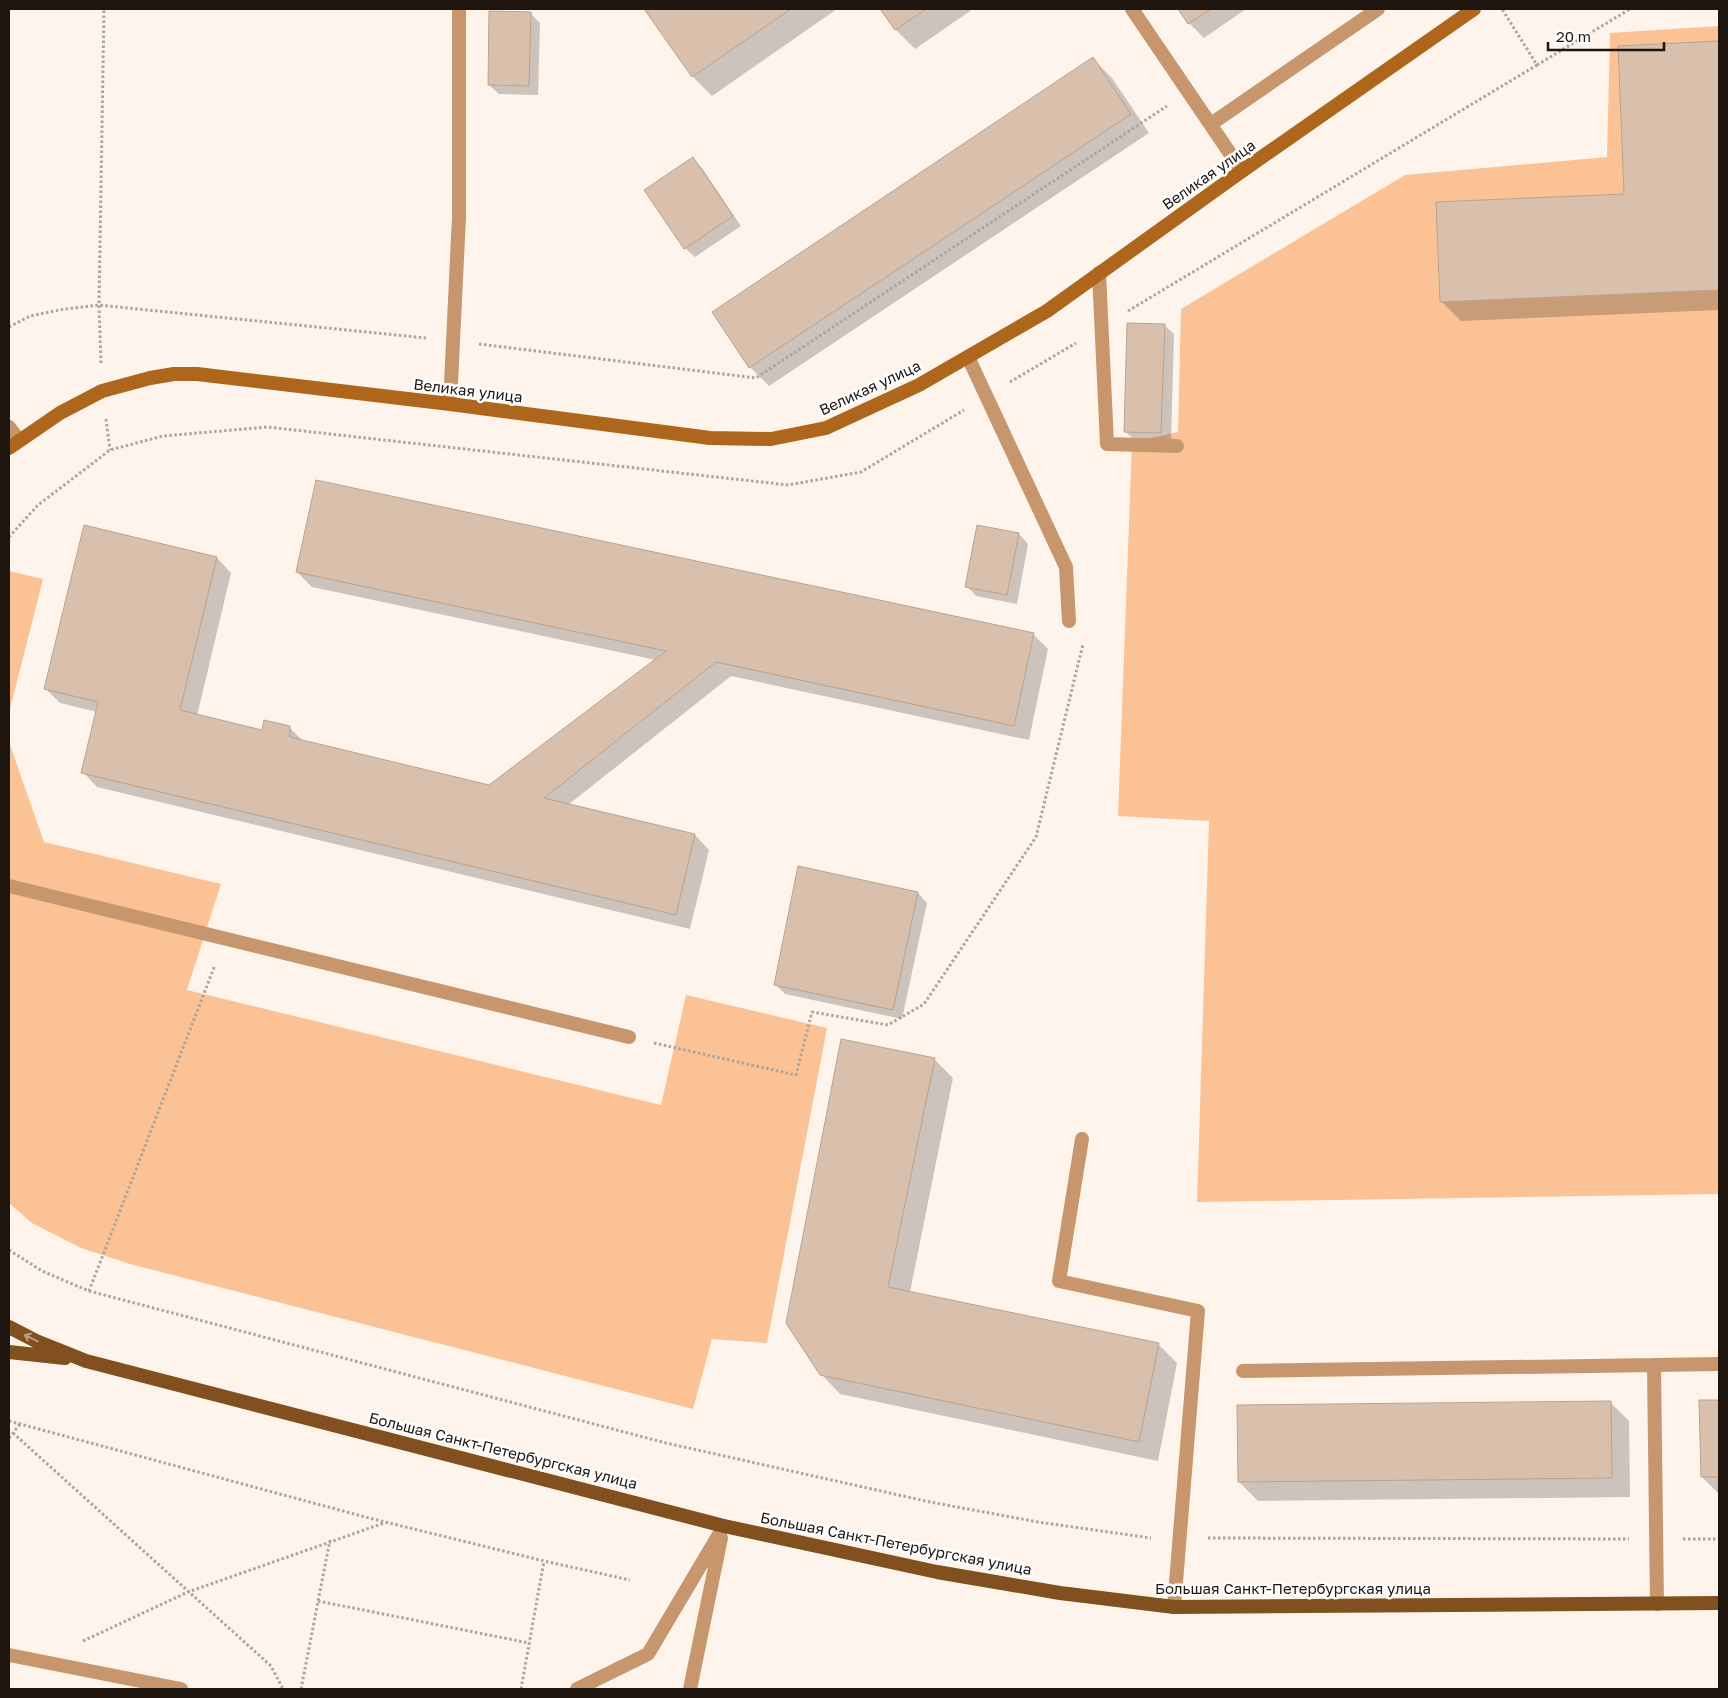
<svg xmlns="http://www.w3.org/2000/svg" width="1728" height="1698" font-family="'Golos Text',sans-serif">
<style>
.green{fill:#fbc395}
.shadow{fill:#0003}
.building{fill:#d9c0ad;stroke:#baa28f}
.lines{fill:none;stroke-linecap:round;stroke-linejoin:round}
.path{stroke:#ada49b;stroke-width:3;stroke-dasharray:2.5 2.5;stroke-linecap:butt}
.service{stroke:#c7966d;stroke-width:14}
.secondary{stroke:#ad661c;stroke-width:14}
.primary{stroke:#824f1f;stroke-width:14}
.oneway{stroke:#ba9e84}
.labels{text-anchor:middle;stroke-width:5;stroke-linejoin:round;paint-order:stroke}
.street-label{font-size:15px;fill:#1e150e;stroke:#fff}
</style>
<rect width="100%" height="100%" fill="#fef4eb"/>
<path class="green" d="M 1719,26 L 1719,1194 L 1197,1202 L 1209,821 L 1118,816 L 1132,442 L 1178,432 L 1181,309 L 1405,175 L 1607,157 L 1610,33 Z
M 9,571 L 43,579 L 9,713 Z
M 9,742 L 44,842 L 221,884 L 187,990 L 661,1105 L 686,995 L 827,1028 L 767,1343 L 712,1339 L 693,1409 L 130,1264 L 81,1248 L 32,1223 L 9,1203 Z"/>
<path class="shadow" d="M 646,9 L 837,9 L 712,96 L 693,77 Z
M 882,9 L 973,9 L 915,49 L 896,30 Z
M 1179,9 L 1246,9 L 1204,38 L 1189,23 Z
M 530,13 L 540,23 L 538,95 L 499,94 L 489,85 Z
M 1719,43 L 1719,310 L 1461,321 L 1441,301 L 1626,195 L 1619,47 Z
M 1093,59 L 1112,78 L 1149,133 L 769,386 L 750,367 Z
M 693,159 L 702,168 L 741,226 L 695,257 L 685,248 Z
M 1164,325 L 1174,334 L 1171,442 L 1135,441 L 1125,431 Z
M 85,527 L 217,558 L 231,573 L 197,716 L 263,731 L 289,727 L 303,741 L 489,786 L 656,660 L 312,587 L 297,572 L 1033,634 L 1048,649 L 1029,740 L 731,676 L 568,805 L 695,835 L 709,850 L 690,929 L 97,787 L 83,772 L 97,712 L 60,703 L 46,689 Z
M 1019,534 L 1028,544 L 1017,604 L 976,596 L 967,586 Z
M 918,893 L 927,903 L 902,1019 L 785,994 L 775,984 Z
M 934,1059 L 953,1078 L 910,1292 L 1158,1344 L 1177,1363 L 1158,1461 L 840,1394 L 821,1374 Z
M 1700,1401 L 1719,1401 L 1719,1494 L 1702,1477 Z
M 1610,1402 L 1629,1421 L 1630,1497 L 1258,1501 L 1239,1482 Z"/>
<path class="building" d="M 644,9 L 791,9 L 692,77 Z
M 880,9 L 926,9 L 895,30 Z
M 1178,9 L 1211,9 L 1188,24 Z
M 489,11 L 531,12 L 529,86 L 488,85 Z
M 1719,41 L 1719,290 L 1440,302 L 1436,202 L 1624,194 L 1618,46 Z
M 1093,57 L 1131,114 L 749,368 L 712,312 Z
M 693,157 L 733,216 L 684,249 L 644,190 Z
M 1127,323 L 1165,324 L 1161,433 L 1124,432 Z
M 316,480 L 1034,633 L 1014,726 L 716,662 L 544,798 L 695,834 L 676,915 L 81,773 L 98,702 L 44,689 L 84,525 L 217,557 L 180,710 L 262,730 L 264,720 L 290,726 L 290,737 L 489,785 L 666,651 L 296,572 Z
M 977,525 L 1019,533 L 1007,595 L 965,587 Z
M 798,866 L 918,892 L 893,1010 L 774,985 Z
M 841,1039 L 935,1058 L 888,1287 L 1159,1343 L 1139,1442 L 820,1375 L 786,1323 Z
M 1699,1400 L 1719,1400 L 1719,1477 L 1701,1477 Z
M 1611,1401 L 1612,1478 L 1238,1482 L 1237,1405 Z"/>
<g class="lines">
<path class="path" d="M 1537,65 L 1630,9
M 1128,311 L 1537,65 L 1502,9
M 9,327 L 30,316 L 65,309 L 99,305 L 426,338
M 479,344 L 756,378 L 1167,106
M 101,363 L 99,305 L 104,9
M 1010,382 L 1076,343
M 106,419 L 110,450
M 9,537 L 38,505 L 110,450 L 163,436 L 267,427 L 788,485 L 861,472 L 964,410
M 654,1043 L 796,1075 L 812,1012 L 888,1025 L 924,1004 L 1036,837 L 1083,644
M 9,1250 L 42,1271 L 89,1291 L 215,965
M 89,1291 L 666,1443 L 930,1502 L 1038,1522 L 1151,1538
M 9,1421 L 369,1518 L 544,1561 L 630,1580
M 13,1433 L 271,1666 L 283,1689
M 9,1438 L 20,1424
M 1208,1538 L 1629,1539
M 1683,1539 L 1719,1539
M 318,1601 L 529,1643
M 83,1641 L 188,1592 L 384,1523
M 301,1689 L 330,1540
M 521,1689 L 544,1561"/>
<path class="service" d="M 1132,9 L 1242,171
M 1211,124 L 1378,9
M 1099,273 L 1107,444 L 1177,446
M 968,357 L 1066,567 L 1069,621
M 450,404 L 459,217 L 459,9
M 9,427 L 19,440
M 9,886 L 629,1037
M 1082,1139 L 1059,1281 L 1198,1311 L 1174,1607
M 1243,1371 L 1654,1365
M 1657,1604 L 1654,1365 L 1719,1364
M 9,1655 L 181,1689
M 577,1689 L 648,1654 L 724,1526
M 690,1689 L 721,1538"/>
<path class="secondary" d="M 9,448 L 60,413 L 102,391 L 150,378 L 174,374 L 197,374 L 450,404 L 710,438 L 771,439 L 826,428 L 919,385 L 1047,311 L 1242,171 L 1474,9"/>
<path class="primary" d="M 9,1327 L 36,1341 L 86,1361 L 724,1526 L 937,1572 L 1060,1593 L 1174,1607 L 1719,1603
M 9,1352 L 65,1358"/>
</g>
<defs><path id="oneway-shaft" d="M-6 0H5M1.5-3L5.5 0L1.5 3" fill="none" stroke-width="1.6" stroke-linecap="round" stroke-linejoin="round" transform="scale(1.25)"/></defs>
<use class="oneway" href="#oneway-shaft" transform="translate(31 1338) rotate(-154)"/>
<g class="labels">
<g class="street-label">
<text transform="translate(1209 175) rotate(-35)" y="5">Великая улица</text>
<text transform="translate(870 388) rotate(-25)" y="5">Великая улица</text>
<text transform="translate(468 391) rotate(7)" y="5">Великая улица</text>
<text transform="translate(503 1451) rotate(14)" y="5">Большая Санкт-Петербургская улица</text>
<text transform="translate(896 1544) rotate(11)" y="5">Большая Санкт-Петербургская улица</text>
<text x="1293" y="1594">Большая Санкт-Петербургская улица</text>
</g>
</g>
<rect width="1728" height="1698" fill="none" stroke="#1e150e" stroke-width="20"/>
<path d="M1548 42v8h116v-8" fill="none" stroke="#1e150e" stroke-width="2.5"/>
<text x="1556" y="42" font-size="15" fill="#1e150e" stroke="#ffffff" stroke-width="4" paint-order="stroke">20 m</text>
</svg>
